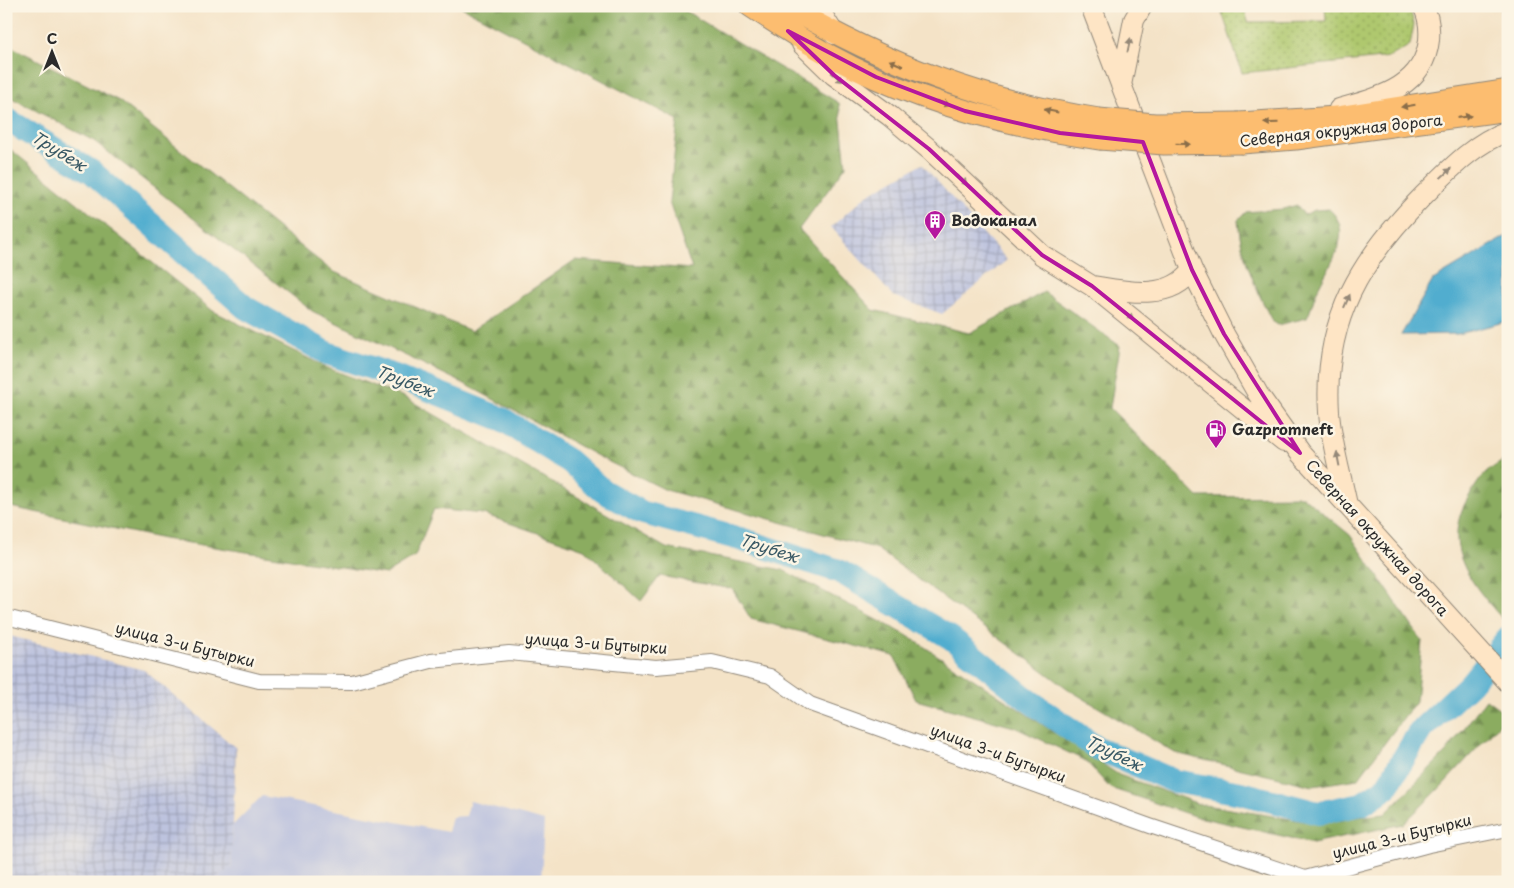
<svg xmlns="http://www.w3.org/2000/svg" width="1514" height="888" font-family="'Playpen Sans',sans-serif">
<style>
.industrial{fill:url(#industrial-grid)}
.railway{fill:#bdc3de}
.grass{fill:url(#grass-dots);stroke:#6d7a4c}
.forest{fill:url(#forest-firs);stroke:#5b6c46}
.water{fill:#51adcf;stroke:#3e6c7d}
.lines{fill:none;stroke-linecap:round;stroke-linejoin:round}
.river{stroke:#51adcf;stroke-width:24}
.street-casing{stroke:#908779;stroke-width:16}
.secondary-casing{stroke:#908779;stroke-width:22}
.primary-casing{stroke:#908779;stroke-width:23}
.street{stroke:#fff;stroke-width:14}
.secondary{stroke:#fee5c5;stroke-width:20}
.primary{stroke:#fcbd6f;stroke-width:21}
.primary-bridge-casing{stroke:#908779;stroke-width:23;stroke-linecap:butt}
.primary-bridge{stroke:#fcbd6f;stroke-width:21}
.oneway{fill:#948878}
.oneway2{fill:#896d4a}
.marked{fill:none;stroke:#b5179e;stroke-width:4;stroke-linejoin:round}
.labels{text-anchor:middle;stroke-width:5;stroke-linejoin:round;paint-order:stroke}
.street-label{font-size:15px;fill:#2b2b2b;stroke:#fcf5e5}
.poi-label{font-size:15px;font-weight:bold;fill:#2b2b2b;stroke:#fcf5e5;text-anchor:start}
.water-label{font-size:16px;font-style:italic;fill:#385864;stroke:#fcf5e5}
</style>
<defs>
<pattern id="industrial-grid" width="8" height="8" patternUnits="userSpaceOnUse" patternTransform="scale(1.25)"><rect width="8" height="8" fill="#bdc3de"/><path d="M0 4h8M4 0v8" fill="none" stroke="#9a9fb4"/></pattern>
<pattern id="grass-dots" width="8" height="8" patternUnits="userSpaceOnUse" patternTransform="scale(1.25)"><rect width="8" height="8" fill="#afc86e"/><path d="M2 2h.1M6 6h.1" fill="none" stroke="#8fa35b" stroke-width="1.8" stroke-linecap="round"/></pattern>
<pattern id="forest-firs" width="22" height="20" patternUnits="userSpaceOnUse" patternTransform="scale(1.25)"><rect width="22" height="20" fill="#8bac61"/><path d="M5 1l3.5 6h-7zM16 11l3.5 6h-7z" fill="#728c50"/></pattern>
</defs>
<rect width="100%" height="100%" fill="#fcf5e5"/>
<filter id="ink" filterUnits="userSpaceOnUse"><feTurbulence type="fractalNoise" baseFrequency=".02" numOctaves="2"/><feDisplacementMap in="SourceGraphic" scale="10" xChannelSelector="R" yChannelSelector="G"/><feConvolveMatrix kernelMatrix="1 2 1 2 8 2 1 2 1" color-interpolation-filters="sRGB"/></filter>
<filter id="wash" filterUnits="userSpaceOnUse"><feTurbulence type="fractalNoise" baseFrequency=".0096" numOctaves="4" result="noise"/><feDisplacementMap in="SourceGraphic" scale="20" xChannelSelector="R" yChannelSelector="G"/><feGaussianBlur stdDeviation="1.12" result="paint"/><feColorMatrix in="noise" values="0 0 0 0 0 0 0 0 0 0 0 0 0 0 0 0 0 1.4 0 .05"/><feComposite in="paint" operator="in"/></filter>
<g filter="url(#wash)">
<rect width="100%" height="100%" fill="#f4e3c7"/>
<path class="industrial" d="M 922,164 L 1007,260 L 942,314 L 893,296 L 831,227 L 867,195 Z
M 6,635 L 144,670 L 236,748 L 231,873 L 220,871 L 219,882 L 6,882 Z"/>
<path class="railway" d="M 262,796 L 448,832 L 452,817 L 466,816 L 470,801 L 544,821 L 541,882 L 219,882 L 220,871 L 231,872 L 233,825 Z"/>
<path class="grass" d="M 1220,6 L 1244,6 L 1248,22 L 1326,21 L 1325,6 L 1409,6 L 1414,24 L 1410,45 L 1390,57 L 1242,73 Z"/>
<path class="forest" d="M 460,6 L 677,6 L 839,103 L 846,166 L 799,229 L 873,310 L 969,333 L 1044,292 L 1120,346 L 1110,408 L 1198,497 L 1302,496 L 1350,535 L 1422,641 L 1416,701 L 1358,779 L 1313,786 L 1175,753 L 1071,691 L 877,549 L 666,490 L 603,459 L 467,385 L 312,311 L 94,141 L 6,95 L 6,44 L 119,101 L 332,271 L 471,331 L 575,260 L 692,269 L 669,202 L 678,120 Z
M 1501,6 L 1508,6 L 1508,38 L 1502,35 Z
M 6,146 L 213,311 L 330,369 L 404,397 L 666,548 L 783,570 L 908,636 L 1119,775 L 1199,804 L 1309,822 L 1385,814 L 1447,751 L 1486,699 L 1508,715 L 1439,789 L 1403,824 L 1313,843 L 1194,816 L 1110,788 L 1086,761 L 1014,727 L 916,700 L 894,656 L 751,619 L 732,589 L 660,576 L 641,601 L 584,549 L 483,514 L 434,509 L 415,556 L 386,574 L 164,539 L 6,506 Z
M 1297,205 L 1304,215 L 1315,210 L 1329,209 C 1357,233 1327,267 1316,293 C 1313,301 1311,310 1307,318 L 1278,325 L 1272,321 C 1256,289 1241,257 1238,220 L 1246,212 L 1283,209 Z
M 1508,458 L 1508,625 C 1475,588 1438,549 1468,498 C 1483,474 1483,473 1508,458 Z"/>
<path class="water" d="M 1508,235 L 1508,321 L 1458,334 L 1401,335 L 1433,280 Z"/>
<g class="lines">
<path class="river" d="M 6,119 L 92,172 L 246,308 L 327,353 L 398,377 L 502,419 L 569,461 L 603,491 L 643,513 L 740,539 L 839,571 L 951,638 L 1027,699 L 1097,748 L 1174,781 L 1241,793 L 1318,813 L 1362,804 L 1386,788 L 1420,731 L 1470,684 L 1508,638"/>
</g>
</g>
<g filter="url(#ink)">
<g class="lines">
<g class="street-casing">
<path id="street" d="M 6,617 L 259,681 L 352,682 L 431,661 L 509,653 L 656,667 L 712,662 L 770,676 L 810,704 L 1150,826 L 1305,878
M 1298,882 L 1305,878 L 1429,845 L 1508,829"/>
</g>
<g class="secondary-casing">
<path id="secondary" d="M 817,6 L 834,34
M 1091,6 L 1192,270 L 1224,334 L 1258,394 L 1300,453 L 1508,682
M 802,44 L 834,75 L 890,116 L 929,149 L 1042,255 L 1092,286 L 1284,442
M 1121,85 L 1134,20 L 1142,6
M 1339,109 C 1377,98 1424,88 1429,40 C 1430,28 1429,17 1423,6
M 1093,286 C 1124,291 1170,302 1192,270
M 1347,505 C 1341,475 1331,443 1329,412 C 1323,319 1361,259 1424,195 C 1448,171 1475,142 1508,131"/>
</g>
<g class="primary-casing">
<path id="primary" d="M 750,6 C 777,24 803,41 831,56 C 913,101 1008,126 1100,139
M 786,6 C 886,64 985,102 1099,119
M 1239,123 L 1337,117 L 1508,90
M 1242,143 L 1296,139 L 1508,110"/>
</g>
<use href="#street" class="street"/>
<use href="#secondary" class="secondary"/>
<use href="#primary" class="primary"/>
<g class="primary-bridge-casing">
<path id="primary-bridge" d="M 1099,119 L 1155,124 L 1239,123
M 1100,139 L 1164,144 L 1242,143"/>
</g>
<use href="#primary-bridge" class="primary-bridge"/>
</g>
<defs><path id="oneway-solid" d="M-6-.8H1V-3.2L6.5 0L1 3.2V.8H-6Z" transform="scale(1.25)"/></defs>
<g class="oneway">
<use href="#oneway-solid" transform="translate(1129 45) rotate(-78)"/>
<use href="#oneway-solid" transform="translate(837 77) rotate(39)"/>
<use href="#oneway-solid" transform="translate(1446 173) rotate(-43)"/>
<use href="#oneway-solid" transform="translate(962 180) rotate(43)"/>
<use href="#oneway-solid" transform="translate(1347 301) rotate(-66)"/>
<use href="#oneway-solid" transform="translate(1128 315) rotate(38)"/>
<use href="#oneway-solid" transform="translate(1338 459) rotate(-101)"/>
</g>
<g class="oneway2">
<use href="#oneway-solid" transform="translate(896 63) rotate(-156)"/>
<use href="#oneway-solid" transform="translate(943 103) rotate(19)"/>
<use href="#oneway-solid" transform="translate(1408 106) rotate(171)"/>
<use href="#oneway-solid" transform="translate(1051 111) rotate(-168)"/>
<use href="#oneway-solid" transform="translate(1464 117) rotate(-8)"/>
<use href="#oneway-solid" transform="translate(1271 123) rotate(178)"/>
<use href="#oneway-solid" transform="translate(1183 144) rotate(1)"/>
</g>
</g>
<path class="marked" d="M 788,31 L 876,77 L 965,111 L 1060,133 L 1143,142 L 1192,270 L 1224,334 L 1300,453 L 1092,286 L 1042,255 L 929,149 L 834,75 Z"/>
<defs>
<g id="building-pin" transform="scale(1.125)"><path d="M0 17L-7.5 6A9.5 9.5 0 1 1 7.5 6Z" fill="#b5179e" stroke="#fcf5e5"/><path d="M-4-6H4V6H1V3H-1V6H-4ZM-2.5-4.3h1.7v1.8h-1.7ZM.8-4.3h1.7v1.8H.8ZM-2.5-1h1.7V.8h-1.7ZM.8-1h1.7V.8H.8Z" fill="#fff"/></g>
<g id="fuel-pin" transform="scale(1.125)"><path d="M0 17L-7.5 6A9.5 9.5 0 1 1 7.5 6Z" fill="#b5179e" stroke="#fcf5e5"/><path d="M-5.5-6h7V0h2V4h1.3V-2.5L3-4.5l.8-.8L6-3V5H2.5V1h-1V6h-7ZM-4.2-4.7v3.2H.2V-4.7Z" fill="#fff"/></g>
</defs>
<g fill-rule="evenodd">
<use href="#building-pin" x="935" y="221"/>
<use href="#fuel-pin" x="1216" y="430"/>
</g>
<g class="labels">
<g class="street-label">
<text transform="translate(1341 131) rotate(-6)" y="5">Северная окружная дорога</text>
<text transform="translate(1377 538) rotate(48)" y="5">Северная окружная дорога</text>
<text transform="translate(596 644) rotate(4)" y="5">улица 3-и Бутырки</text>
<text transform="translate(185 645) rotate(14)" y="5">улица 3-и Бутырки</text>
<text transform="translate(998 754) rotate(20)" y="5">улица 3-и Бутырки</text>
<text transform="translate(1402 837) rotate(-14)" y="5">улица 3-и Бутырки</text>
</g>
<g class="poi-label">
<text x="951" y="226">Водоканал</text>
<text x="1232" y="435">Gazpromneft</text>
</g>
<g class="water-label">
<text transform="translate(59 151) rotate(32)" y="6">Трубеж</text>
<text transform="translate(405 381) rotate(21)" y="6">Трубеж</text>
<text transform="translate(769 548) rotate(18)" y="6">Трубеж</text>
<text transform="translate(1114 753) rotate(26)" y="6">Трубеж</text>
</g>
</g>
<rect width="1514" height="888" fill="none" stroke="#fcf5e5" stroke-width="25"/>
<g transform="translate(52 52)" stroke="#fcf5e5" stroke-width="4" paint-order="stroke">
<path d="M0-4L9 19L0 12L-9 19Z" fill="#2b2b2b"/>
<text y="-8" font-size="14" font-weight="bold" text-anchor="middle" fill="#2b2b2b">С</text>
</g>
</svg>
